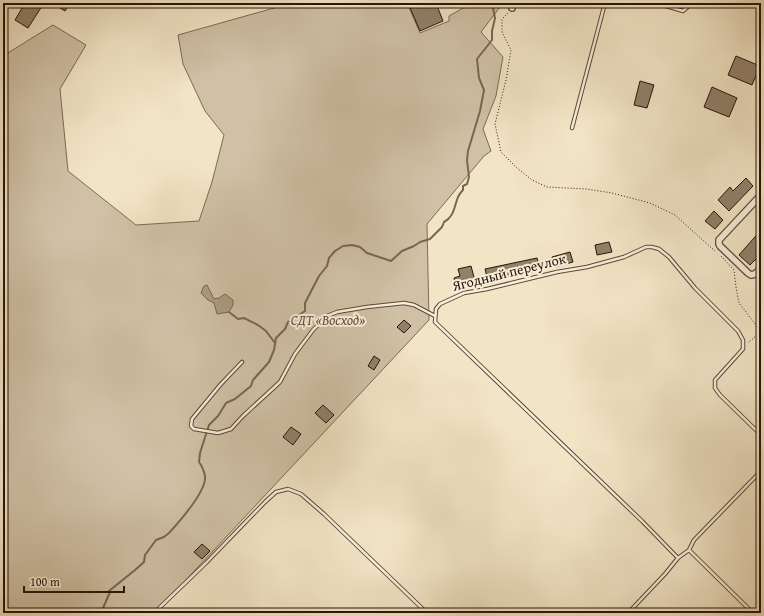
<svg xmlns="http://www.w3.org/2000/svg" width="764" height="616" font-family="'Gentium Book Plus',serif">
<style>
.green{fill:#d0c1a6;stroke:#7c6a56}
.water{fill:#ad9e85;stroke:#786653}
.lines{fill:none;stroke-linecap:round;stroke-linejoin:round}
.stream{stroke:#786653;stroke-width:2}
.building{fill:#91806a;stroke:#281307}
.lane-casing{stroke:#5a4837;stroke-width:4.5}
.street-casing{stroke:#5a4837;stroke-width:8}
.path{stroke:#281307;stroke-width:1;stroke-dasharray:1 2;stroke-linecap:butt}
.lane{stroke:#f7eeda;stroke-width:2.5}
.street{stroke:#f7eeda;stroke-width:5.5}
.labels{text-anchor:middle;stroke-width:4;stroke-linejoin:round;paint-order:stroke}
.street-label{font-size:14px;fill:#281307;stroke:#f7eeda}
.park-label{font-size:14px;font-style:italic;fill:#63503f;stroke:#f7eeda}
</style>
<rect width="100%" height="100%" fill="#f2e5c6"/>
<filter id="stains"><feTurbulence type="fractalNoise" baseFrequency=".005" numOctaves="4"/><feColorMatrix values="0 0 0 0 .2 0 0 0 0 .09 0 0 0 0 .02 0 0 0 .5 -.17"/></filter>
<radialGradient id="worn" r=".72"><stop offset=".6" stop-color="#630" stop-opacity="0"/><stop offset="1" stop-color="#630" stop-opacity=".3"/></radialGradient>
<path class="green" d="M 292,3 L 407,3 L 420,33 L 449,21 L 449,16 L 463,8 L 464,3 L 503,3 L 481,32 L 503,57 L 496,96 L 483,129 L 491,151 L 484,156 L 427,224 L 429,320 L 155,613 L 3,613 L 3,56 L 53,25 L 86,45 L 60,89 L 68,171 L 136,225 L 199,221 L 212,182 L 224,135 L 205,111 L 183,64 L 178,35 Z"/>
<path class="water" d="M 207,285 L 214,299 L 219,298 L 225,294 L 233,300 L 233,305 L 229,312 L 217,314 L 214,303 L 208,300 L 201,293 L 204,286 Z"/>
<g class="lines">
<path class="stream" d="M 229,312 L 238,319 L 244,318 L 258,325 L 266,331 L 275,343
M 97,613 L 103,608 L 110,592 L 109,591 L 135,570 L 144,562 L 145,555 L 156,540 L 164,537 L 169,533 C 179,522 207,491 205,476 C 204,471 202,466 199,462 L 200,453 L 209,425 L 218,416 L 226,403 L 235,399 L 251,386 L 253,380 L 269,362 L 274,350 L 276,338 L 285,329 L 288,322 L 305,311 L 305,303 L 319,276 L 327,266 L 329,258 L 335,251 L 343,246 L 352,245 L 360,247 L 367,253 L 391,261 L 402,251 L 414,246 L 420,242 L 430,239 L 442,227 L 444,222 C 454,217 454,207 458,197 C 459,195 461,192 463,190 L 463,186 L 467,184 L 469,177 L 467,160 L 468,151 L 480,111 L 484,90 L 479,78 L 477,59 L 492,40 L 492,31 L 495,18 L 492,3"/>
</g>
<path class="building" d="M 25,3 L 44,3 L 28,28 L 15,20 Z
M 52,3 L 70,3 L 65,11 Z
M 408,3 L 436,3 L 443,21 L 420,31 Z
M 736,56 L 760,66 L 752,85 L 728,75 Z
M 640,81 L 654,85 L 647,108 L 634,105 Z
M 712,87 L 737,98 L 729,117 L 704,107 Z
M 746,178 L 753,186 L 729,211 L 718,200 L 730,187 L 733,191 Z
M 714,211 L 723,220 L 715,229 L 705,221 Z
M 761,230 L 761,254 L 750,265 L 739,255 Z
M 609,242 L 612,252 L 597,255 L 595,245 Z
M 570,252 L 573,262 L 555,267 L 552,257 Z
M 537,258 L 540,270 L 488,281 L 485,269 Z
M 471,266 L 475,281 L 465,284 L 466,288 L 457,290 L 454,278 L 460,276 L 458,269 Z
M 404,320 L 411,326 L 404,333 L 397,327 Z
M 374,356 L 380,360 L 374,370 L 368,366 Z
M 323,405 L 334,415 L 326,423 L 315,413 Z
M 291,427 L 301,434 L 293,445 L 283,437 Z
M 202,544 L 210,551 L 202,559 L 194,552 Z"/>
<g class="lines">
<g class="lane-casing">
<path id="lane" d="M 656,3 L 683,11 L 692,3
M 572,128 L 605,3
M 242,362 L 221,384 L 192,419 L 191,426 L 194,429 L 218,433 L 231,429 L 243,416 L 280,382 L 295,354 L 313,330 L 327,316 L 337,312 L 367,307 L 404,303 L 414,305 L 435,316
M 761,435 L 720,395 L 715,388 L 715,380 L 743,349 L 743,340 L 738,331 L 695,288 L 669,257 L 659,249 L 652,247 L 646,247 L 624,257 L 587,267 L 557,272 L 487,289 L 464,293 L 440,304 L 436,309 L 435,322 L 642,521 L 678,558 L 689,550 L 694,540 L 761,471
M 689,550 L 753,613
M 154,613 L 206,563 L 265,502 L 276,492 L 288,489 L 301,494 L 324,514 L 427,613
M 628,613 L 665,574 L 678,558"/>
</g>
<g class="street-casing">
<path id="street" d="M 512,8 L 513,3
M 761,195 L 719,240 L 719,244 L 720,246 L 748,273 L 751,275 L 755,274 L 761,268"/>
</g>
<path class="path" d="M 508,13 L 502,19 L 502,32 L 511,50 L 506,80 L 495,124 L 501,152 L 517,168 L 532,180 L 547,187 L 586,189 L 612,193 L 650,203 L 675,215 L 715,251
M 721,256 L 734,270 L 736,287 L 739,303 L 756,325 L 757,335 L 748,343"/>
<use href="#lane" class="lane"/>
<use href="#street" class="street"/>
</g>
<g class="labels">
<g class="street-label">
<text transform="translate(509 272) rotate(-14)" y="5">Ягодный переулок</text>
</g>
<g class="park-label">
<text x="328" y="325">СДТ «Восход»</text>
</g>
</g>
<rect width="764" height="616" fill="none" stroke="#f2e5c6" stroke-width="16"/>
<rect x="4" y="4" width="756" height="608" fill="none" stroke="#281307" stroke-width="2"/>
<rect x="8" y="8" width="748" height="600" fill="none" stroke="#281307"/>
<path d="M24 586v6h100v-6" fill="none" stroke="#281307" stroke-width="2"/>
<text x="30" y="586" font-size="12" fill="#281307" stroke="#f7eeda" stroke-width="3" paint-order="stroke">100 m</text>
<rect width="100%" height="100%" filter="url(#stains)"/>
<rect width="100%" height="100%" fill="url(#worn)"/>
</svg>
